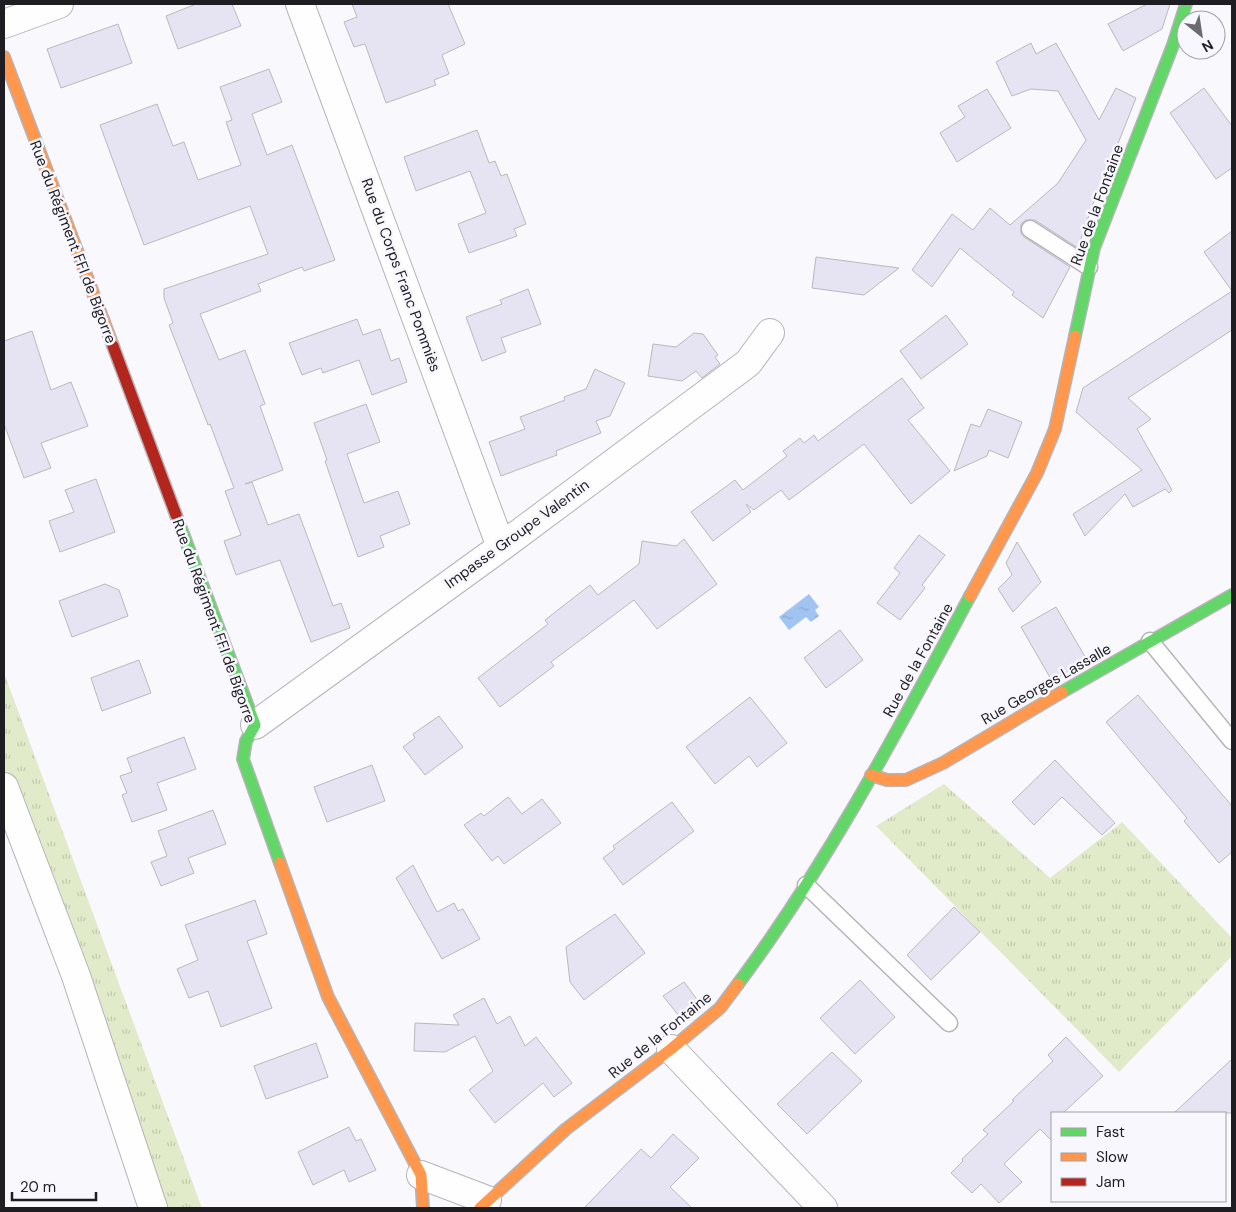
<svg xmlns="http://www.w3.org/2000/svg" width="1236" height="1212" font-family="'DM Sans',sans-serif">
<style>
.grass{fill:url(#grass-tufts)}
.water{fill:url(#water-ripples)}
.building{fill:#e6e3f2;stroke:#bab9bd}
.lines{fill:none;stroke-linecap:round;stroke-linejoin:round}
.lane-casing{stroke:#b5b4b9;stroke-width:19}
.street-casing{stroke:#b5b4b9;stroke-width:30}
.fast-casing{stroke:#b5b4b9;stroke-width:14}
.slow-casing{stroke:#b5b4b9;stroke-width:14}
.jam-casing{stroke:#b5b4b9;stroke-width:14}
.lane{stroke:#fefeff;stroke-width:16}
.street{stroke:#fefeff;stroke-width:28}
.fast{stroke:#63d668;stroke-width:11}
.slow{stroke:#ff974d;stroke-width:11}
.jam{stroke:#b3261e;stroke-width:11}
.labels{text-anchor:middle;stroke-width:5;stroke-linejoin:round;paint-order:stroke}
.street-label{font-size:15px;fill:#1e1e22;stroke:#f8f7fe}
</style>
<defs>
<pattern id="grass-tufts" width="24" height="20" patternUnits="userSpaceOnUse" patternTransform="scale(1.25)"><rect width="24" height="20" fill="#e1ebca"/><path d="M3 7l-1-3M5 7V3M7 7l1-3M15 17l-1-3M17 17v-4M19 17l1-3" fill="none" stroke="#c1c9ad"/></pattern>
<pattern id="water-ripples" width="26" height="14" patternUnits="userSpaceOnUse" patternTransform="scale(1.25)"><rect width="26" height="14" fill="#a1c4f3"/><path d="M2 4q2-2 4 0t4 0M15 11q2-2 4 0t4 0" fill="none" stroke="#8aa8d0"/></pattern>
</defs>
<rect width="100%" height="100%" fill="#f9f8fd"/>
<path class="grass" d="M 4,673 L 202,1208 L 147,1208 L 4,812 Z
M 944,784 L 1050,878 L 1122,822 L 1232,938 L 1232,956 L 1119,1072 L 876,826 Z"/>
<path class="water" d="M 809,594 L 819,607 L 815,610 L 819,616 L 811,622 L 806,617 L 789,630 L 779,617 Z"/>
<path class="building" d="M 196,4 L 232,4 L 241,26 L 178,49 L 166,16 Z
M 352,4 L 448,4 L 465,44 L 442,55 L 449,74 L 434,80 L 436,85 L 386,103 L 365,44 L 354,47 L 344,22 L 357,17 Z
M 1147,4 L 1170,4 L 1162,29 L 1123,51 L 1108,24 Z
M 118,24 L 132,63 L 61,88 L 47,49 Z
M 1031,43 L 1036,54 L 1056,43 L 1099,120 L 1116,88 L 1136,98 L 1104,179 L 1092,206 L 1078,248 L 1035,220 L 1026,220 L 1021,224 L 1021,233 L 1024,237 L 1070,267 L 1043,318 L 1012,295 L 1014,292 L 960,248 L 932,287 L 912,270 L 952,214 L 973,230 L 990,208 L 1010,225 L 1058,183 L 1086,140 L 1058,91 L 1031,89 L 1012,96 L 996,62 Z
M 269,69 L 282,102 L 252,114 L 267,155 L 292,145 L 335,260 L 304,271 L 302,267 L 258,284 L 261,291 L 200,314 L 219,360 L 245,350 L 265,404 L 260,406 L 283,470 L 245,484 L 252,482 L 268,525 L 299,514 L 333,606 L 341,603 L 350,628 L 311,642 L 280,560 L 236,575 L 224,541 L 241,535 L 225,491 L 234,488 L 210,424 L 208,425 L 169,325 L 173,323 L 164,298 L 164,289 L 268,254 L 250,206 L 144,245 L 100,125 L 157,104 L 173,146 L 184,142 L 198,180 L 241,165 L 226,122 L 232,120 L 220,87 Z
M 1204,88 L 1232,126 L 1232,168 L 1216,179 L 1170,113 Z
M 987,89 L 1011,128 L 957,162 L 940,133 L 965,117 L 958,106 Z
M 477,130 L 489,163 L 495,161 L 501,176 L 507,174 L 526,224 L 514,229 L 517,236 L 469,253 L 458,224 L 486,213 L 470,171 L 416,191 L 404,157 Z
M 1232,231 L 1232,330 L 1128,398 L 1151,419 L 1137,429 L 1172,490 L 1169,493 L 1165,489 L 1133,507 L 1125,494 L 1085,536 L 1073,514 L 1142,470 L 1076,412 L 1083,388 L 1232,291 L 1204,252 Z
M 816,257 L 899,268 L 864,295 L 812,288 Z
M 528,289 L 541,324 L 501,338 L 506,352 L 482,361 L 466,317 L 502,304 L 500,300 Z
M 946,315 L 968,344 L 921,379 L 900,351 Z
M 357,319 L 363,335 L 380,329 L 391,361 L 399,358 L 407,382 L 372,395 L 359,360 L 323,373 L 321,368 L 302,375 L 289,343 Z
M 32,331 L 51,390 L 71,382 L 88,426 L 41,443 L 51,468 L 24,478 L 4,424 L 4,341 Z
M 694,333 L 703,334 L 718,355 L 715,357 L 720,364 L 702,378 L 696,371 L 682,381 L 648,376 L 653,344 L 676,347 Z
M 595,369 L 625,383 L 610,416 L 596,421 L 601,433 L 556,451 L 557,455 L 501,476 L 489,442 L 525,429 L 520,417 L 565,400 L 564,397 L 586,389 Z
M 902,378 L 924,408 L 908,420 L 950,471 L 911,504 L 864,444 L 789,500 L 781,490 L 754,510 L 746,504 L 751,512 L 713,541 L 691,512 L 735,480 L 743,490 L 787,456 L 783,451 L 800,438 L 804,443 L 814,435 L 818,441 Z
M 366,404 L 380,442 L 347,454 L 364,503 L 398,491 L 410,524 L 380,536 L 384,547 L 358,557 L 325,461 L 327,460 L 314,423 Z
M 988,409 L 1022,422 L 1008,458 L 989,450 L 987,456 L 954,471 L 971,424 L 980,427 Z
M 96,479 L 115,532 L 60,552 L 49,521 L 74,512 L 65,490 Z
M 919,535 L 945,555 L 922,585 L 925,588 L 900,620 L 877,603 L 900,573 L 894,568 Z
M 684,539 L 717,584 L 657,629 L 634,600 L 551,662 L 554,666 L 500,707 L 478,678 L 548,624 L 545,620 L 590,585 L 598,595 L 639,564 L 642,541 L 676,546 Z
M 1017,542 L 1041,582 L 1013,612 L 998,589 L 1012,575 L 1006,563 Z
M 105,584 L 119,590 L 128,616 L 72,637 L 59,601 Z
M 1056,607 L 1087,660 L 1052,681 L 1021,627 Z
M 840,630 L 863,660 L 826,688 L 804,658 Z
M 139,660 L 151,693 L 102,711 L 91,678 Z
M 1138,695 L 1232,806 L 1232,852 L 1219,863 L 1184,821 L 1187,818 L 1106,722 Z
M 750,697 L 787,743 L 757,767 L 749,756 L 715,784 L 686,747 Z
M 439,716 L 463,747 L 425,775 L 403,747 L 415,738 L 413,734 Z
M 184,737 L 196,769 L 157,783 L 167,810 L 132,822 L 122,795 L 127,793 L 120,776 L 132,772 L 127,758 Z
M 1055,760 L 1115,823 L 1102,835 L 1062,797 L 1034,825 L 1012,802 Z
M 372,765 L 385,801 L 327,822 L 314,787 Z
M 508,797 L 522,814 L 542,799 L 561,823 L 504,864 L 498,856 L 492,861 L 464,825 L 481,813 L 484,816 Z
M 672,802 L 694,831 L 623,885 L 603,858 L 615,849 L 613,846 Z
M 213,810 L 226,844 L 188,858 L 194,873 L 161,886 L 151,862 L 167,856 L 158,831 Z
M 413,865 L 437,912 L 454,903 L 458,911 L 463,909 L 480,939 L 442,959 L 396,878 Z
M 255,900 L 267,934 L 247,941 L 272,1008 L 221,1027 L 208,991 L 189,998 L 177,969 L 198,960 L 185,925 Z
M 954,907 L 980,932 L 931,980 L 907,955 Z
M 615,914 L 645,953 L 584,1000 L 570,982 L 566,947 Z
M 860,980 L 895,1017 L 855,1054 L 820,1018 Z
M 684,982 L 699,1002 L 679,1016 L 663,996 Z
M 484,998 L 497,1024 L 510,1016 L 525,1046 L 536,1037 L 572,1083 L 554,1097 L 543,1083 L 495,1123 L 469,1090 L 493,1071 L 475,1036 L 445,1052 L 414,1051 L 415,1023 L 459,1025 L 453,1015 Z
M 1066,1037 L 1103,1076 L 1063,1113 L 1052,1113 L 1052,1141 L 1040,1129 L 1004,1164 L 1022,1182 L 999,1203 L 981,1184 L 972,1193 L 951,1173 L 963,1161 L 962,1159 L 988,1134 L 983,1130 L 1014,1101 L 1012,1100 L 1053,1061 L 1048,1055 Z
M 316,1043 L 328,1077 L 266,1099 L 254,1066 Z
M 832,1052 L 862,1081 L 807,1134 L 777,1104 Z
M 1232,1059 L 1232,1113 L 1174,1113 Z
M 349,1127 L 356,1141 L 361,1139 L 376,1170 L 349,1182 L 344,1170 L 313,1185 L 298,1152 Z
M 673,1134 L 699,1158 L 670,1187 L 692,1208 L 584,1208 L 641,1149 L 651,1158 Z"/>
<g class="lines">
<g class="lane-casing">
<path id="lane" d="M 1030,229 L 1089,267
M 1150,641 L 1232,741
M 806,885 L 949,1023"/>
</g>
<g class="street-casing">
<path id="street" d="M 300,4 L 501,547
M 4,24 L 59,4
M 255,725 L 501,547 L 748,363 L 770,333
M 4,787 L 76,976 L 153,1208
M 671,1049 L 823,1208
M 421,1175 L 487,1200"/>
</g>
<g class="fast-casing">
<path id="fast" d="M 1075,336 L 1094,248 L 1173,45 L 1186,4
M 176,515 L 255,725 L 246,741 L 243,759 L 280,863
M 1062,692 L 1232,595
M 738,984 C 828,863 899,728 970,596"/>
</g>
<g class="slow-casing">
<path id="slow" d="M 4,57 L 113,346
M 970,596 L 1037,473 L 1055,429 L 1075,336
M 871,775 L 887,780 L 906,780 L 943,763 L 1062,692
M 280,863 L 328,997 L 421,1175 L 423,1208
M 480,1208 L 566,1129 L 671,1049 L 720,1008 L 738,984"/>
</g>
<g class="jam-casing">
<path id="jam" d="M 113,346 L 176,515"/>
</g>
<use href="#lane" class="lane"/>
<use href="#street" class="street"/>
<use href="#fast" class="fast"/>
<use href="#slow" class="slow"/>
<use href="#jam" class="jam"/>
</g>
<g class="labels">
<g class="street-label">
<text transform="translate(1097 205) rotate(-70)" y="5">Rue de la Fontaine</text>
<text transform="translate(73 242) rotate(69)" y="5">Rue du Régiment FFI de Bigorre</text>
<text transform="translate(401 275) rotate(70)" y="5">Rue du Corps Franc Pommiès</text>
<text transform="translate(517 534) rotate(-36)" y="5">Impasse Groupe Valentin</text>
<text transform="translate(214 621) rotate(70)" y="5">Rue du Régiment FFI de Bigorre</text>
<text transform="translate(918 660) rotate(-61)" y="5">Rue de la Fontaine</text>
<text transform="translate(1046 684) rotate(-30)" y="5">Rue Georges Lassalle</text>
<text transform="translate(660 1035) rotate(-39)" y="5">Rue de la Fontaine</text>
</g>
</g>
<rect width="1236" height="1212" fill="none" stroke="#1e1e22" stroke-width="10"/>
<rect x="1051" y="1112" width="175" height="90" fill="#f8f7fe" stroke="#a1a0a6"/>
<rect x="1061" y="1128" width="25" height="8" fill="#63d668" stroke="#a1a0a6"/>
<text x="1096" y="1137" font-size="15" fill="#1e1e22">Fast</text>
<rect x="1061" y="1153" width="25" height="8" fill="#ff974d" stroke="#a1a0a6"/>
<text x="1096" y="1162" font-size="15" fill="#1e1e22">Slow</text>
<rect x="1061" y="1178" width="25" height="8" fill="#b3261e" stroke="#a1a0a6"/>
<text x="1096" y="1187" font-size="15" fill="#1e1e22">Jam</text>
<g transform="translate(1201 35) rotate(150)"><circle r="24" fill="#f8f7fe" stroke="#a1a0a6"/>
<path d="M0-4L9 19L0 12L-9 19Z" fill="#6b6a6f"/>
<text y="-8" font-size="14" font-weight="bold" text-anchor="middle" fill="#1e1e22">N</text>
</g>
<path d="M12 1192v8h84v-8" fill="none" stroke="#1e1e22" stroke-width="2.5"/>
<text x="20" y="1192" font-size="15" fill="#1e1e22" stroke="#f8f7fe" stroke-width="4" paint-order="stroke">20 m</text>
</svg>
